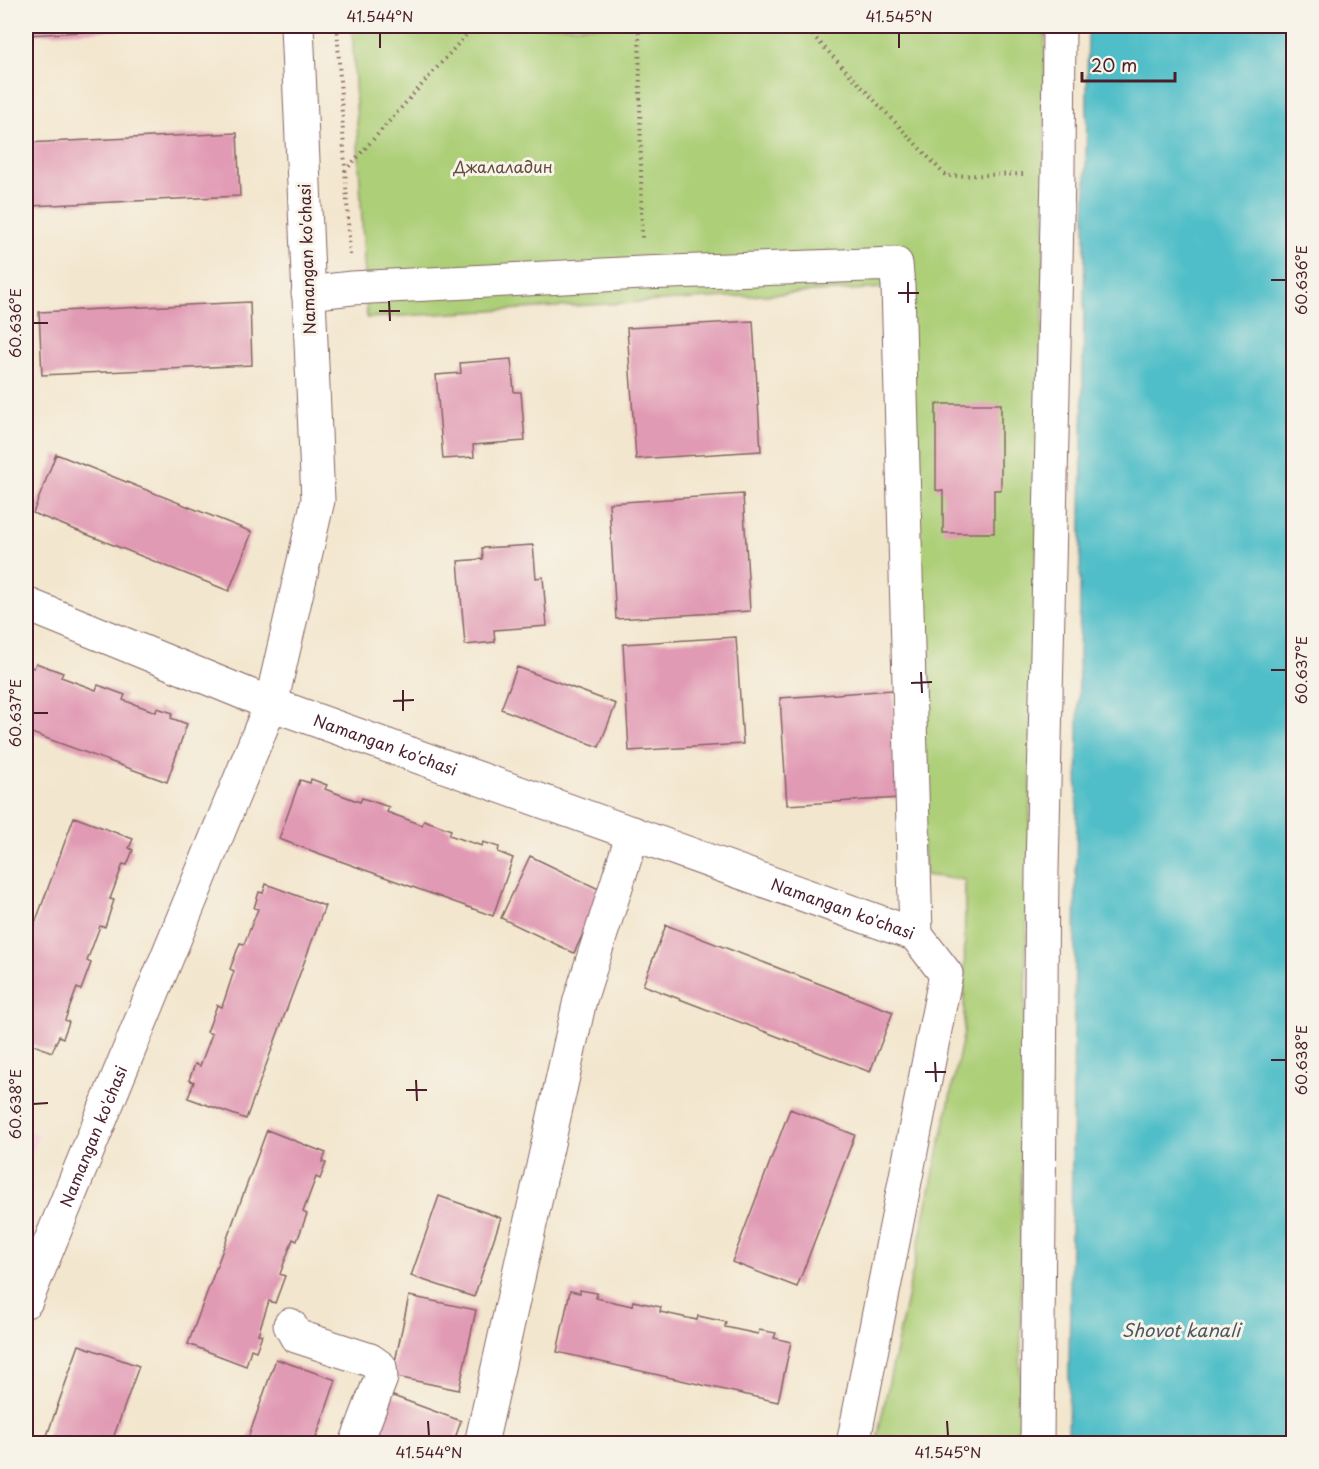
<svg xmlns="http://www.w3.org/2000/svg" width="1319" height="1469" font-family="'Playpen Sans',sans-serif">
<style>
.built{fill:#f4cfde}
.green{fill:#adcf78;stroke:#7c7752;stroke-width:1.5}
.water{fill:#50bec8;stroke:#4d6e7a;stroke-width:1.5}
.building{fill:#e19ab4}
.lines{fill:none;stroke-linecap:round;stroke-linejoin:round}
.minor-casing{stroke:#856564;stroke-width:35}
.path{stroke:#856564;stroke-width:4;stroke-dasharray:1.5 4.5;stroke-linecap:butt}
.minor{stroke:#fff;stroke-width:33}
.ticks{fill:none;stroke:#4a1f2b;stroke-width:2}
.labels{text-anchor:middle;stroke-width:6;stroke-linejoin:round;paint-order:stroke}
.park-label{font-size:16px;fill:#634b3e;stroke:#f7f3e8}
.street-label{font-size:16px;fill:#4a1f2b;stroke:#f7f3e8}
.water-label{font-size:18px;font-style:italic;fill:#4c5762;stroke:#f7f3e8}
.neatline{fill:none;stroke:#4a1f2b;stroke-width:2}
.ticks-label{font-size:15px;text-anchor:middle;fill:#4a1f2b}
</style>
<rect width="100%" height="100%" fill="#f7f3e8"/>
<filter id="ink" filterUnits="userSpaceOnUse"><feTurbulence type="fractalNoise" baseFrequency=".0167" numOctaves="2"/><feDisplacementMap in="SourceGraphic" scale="12" xChannelSelector="R" yChannelSelector="G"/><feConvolveMatrix kernelMatrix="1 2 1 2 8 2 1 2 1" color-interpolation-filters="sRGB"/></filter>
<filter id="wash" filterUnits="userSpaceOnUse"><feTurbulence type="fractalNoise" baseFrequency=".008" numOctaves="4" result="noise"/><feDisplacementMap in="SourceGraphic" scale="24" xChannelSelector="R" yChannelSelector="G"/><feGaussianBlur stdDeviation="1.35" result="paint"/><feColorMatrix in="noise" values="0 0 0 0 0 0 0 0 0 0 0 0 0 0 0 0 0 1.4 0 .05"/><feComposite in="paint" operator="in"/></filter>
<g filter="url(#wash)">
<rect width="100%" height="100%" fill="#f3e6ce"/>
<path class="built" d="M 26,1129 L 39,1135 L 26,1172 Z"/>
<path class="green" d="M 352,26 L 1045,26 L 1045,237 L 1022,1115 L 1020,1443 L 876,1443 L 964,1032 L 965,880 L 925,875 L 885,288 L 367,318 Z"/>
<path class="water" d="M 1088,26 L 1293,26 L 1293,1443 L 1068,1443 Z"/>
<g id="blocks">
<path class="building" d="M 26,26 L 178,26 L 178,27 L 26,35 Z
M 237,133 L 240,196 L 30,206 L 26,143 Z
M 250,302 L 252,365 L 42,375 L 39,312 Z
M 753,321 L 761,451 L 636,459 L 627,328 Z
M 511,359 L 514,392 L 521,392 L 525,441 L 473,445 L 474,457 L 443,459 L 436,375 L 461,373 L 460,363 Z
M 936,404 L 1001,404 L 1001,490 L 994,490 L 994,533 L 943,533 L 943,491 L 936,490 Z
M 56,454 L 252,532 L 229,591 L 33,513 Z
M 743,494 L 750,611 L 616,619 L 609,503 Z
M 533,545 L 536,578 L 543,577 L 547,626 L 494,630 L 495,642 L 465,645 L 458,561 L 483,559 L 482,548 Z
M 736,637 L 743,744 L 629,751 L 623,644 Z
M 36,663 L 63,673 L 61,677 L 96,690 L 98,685 L 125,695 L 123,700 L 156,712 L 157,708 L 173,713 L 171,718 L 187,724 L 167,782 L 26,731 L 26,665 L 34,668 Z
M 517,667 L 616,704 L 599,747 L 501,709 Z
M 893,690 L 900,798 L 787,805 L 780,698 Z
M 311,779 L 327,785 L 325,789 L 360,802 L 362,798 L 389,807 L 387,812 L 422,825 L 424,820 L 451,830 L 449,835 L 482,846 L 483,842 L 499,847 L 498,852 L 513,858 L 493,916 L 279,839 L 300,780 L 310,783 Z
M 74,817 L 133,839 L 129,848 L 133,850 L 127,865 L 123,864 L 110,899 L 114,900 L 105,927 L 100,926 L 87,961 L 91,963 L 81,990 L 77,988 L 65,1020 L 69,1022 L 63,1038 L 59,1036 L 52,1052 L 26,1042 L 26,948 Z
M 530,856 L 603,891 L 574,953 L 501,918 Z
M 266,884 L 325,906 L 246,1119 L 188,1098 L 194,1082 L 189,1080 L 195,1064 L 200,1066 L 212,1034 L 207,1032 L 217,1005 L 222,1007 L 234,971 L 230,969 L 240,943 L 244,944 L 258,909 L 254,908 L 259,892 L 263,893 Z
M 666,925 L 893,1012 L 870,1072 L 643,985 Z
M 790,1109 L 855,1135 L 797,1287 L 732,1262 Z
M 267,1130 L 326,1153 L 322,1162 L 326,1163 L 320,1179 L 316,1177 L 303,1212 L 307,1214 L 297,1241 L 293,1239 L 280,1274 L 285,1276 L 275,1303 L 269,1301 L 258,1334 L 262,1335 L 256,1351 L 251,1349 L 246,1366 L 188,1344 Z
M 439,1196 L 501,1218 L 474,1297 L 411,1276 Z
M 580,1290 L 597,1293 L 596,1298 L 632,1306 L 633,1301 L 661,1307 L 660,1312 L 697,1320 L 698,1316 L 726,1322 L 725,1327 L 758,1334 L 759,1330 L 776,1333 L 774,1338 L 791,1342 L 778,1402 L 557,1352 L 570,1291 L 580,1293 Z
M 409,1296 L 476,1310 L 459,1390 L 392,1376 Z
M 79,1345 L 139,1366 L 111,1444 L 44,1444 Z
M 276,1359 L 336,1380 L 314,1444 L 246,1444 Z
M 385,1393 L 461,1421 L 453,1444 L 366,1444 Z"/>
</g>
</g>
<g filter="url(#ink)">
<use href="#blocks" fill-opacity="0" stroke="#856564" stroke-width="1.5"/>
<g class="lines">
<g class="minor-casing">
<g id="minor">
<path d="M 308,293 L 352,288 L 642,273 L 896,264 L 898,286 L 916,935"/>
<path id="s1" d="M 26,604 L 271,704 L 916,935 L 946,974 L 853,1444"/>
<path id="s2" d="M 26,1301 L 271,704 L 318,500 L 297,26"/>
<path d="M 290,1325 L 296,1336 L 370,1360 L 380,1367 L 381,1378 L 356,1444"/>
<path d="M 481,1444 L 580,1000 L 633,833"/>
<path d="M 1037,1444 L 1042,871 L 1058,174 L 1059,26"/>
</g>
</g>
<path class="path" d="M 337,26 L 350,255
M 639,26 L 642,241
M 804,26 L 946,176 L 1026,174
M 345,171 L 474,26"/>
<use href="#minor" class="minor"/>
</g>
</g>
<path class="ticks" d="M 380,33 L 380,48M 899,33 L 899,48M 1271,280 L 1286,280M 908,282 L 908,303M 898,293 L 919,293M 389,301 L 390,321M 379,311 L 400,311M 33,323 L 48,323M 1271,670 L 1286,670M 921,672 L 922,693M 911,683 L 932,682M 403,690 L 403,711M 393,701 L 414,700M 33,713 L 48,713M 1271,1060 L 1286,1060M 935,1062 L 936,1082M 925,1072 L 946,1072M 416,1080 L 417,1101M 406,1090 L 427,1090M 33,1104 L 48,1103M 428,1421 L 429,1436M 947,1421 L 948,1436"/>
<g class="labels">
<g class="park-label">
<text x="503" y="173">Джалаладин</text>
</g>
<g class="street-label">
<text transform="translate(307 259) rotate(-92)" y="6">Namangan ko'chasi</text>
<text dy="6" stroke="none"><textPath href="#s1" startOffset="386">Namangan ko'chasi</textPath></text>
<text dy="6" stroke="none"><textPath href="#s1" startOffset="872">Namangan ko'chasi</textPath></text>
<text dy="6" stroke="none"><textPath href="#s2" startOffset="178">Namangan ko'chasi</textPath></text>
</g>
<g class="water-label">
<text x="1181" y="1337">Shovot kanali</text>
</g>
</g>
<rect width="1319" height="1469" fill="none" stroke="#f7f3e8" stroke-width="66"/>
<path d="M1082 72v9h93v-9" fill="none" stroke="#4a1f2b" stroke-width="3"/>
<text x="1091" y="72" font-size="18" fill="#4a1f2b" stroke="#f7f3e8" stroke-width="4.5" paint-order="stroke">20 m</text>
<rect x="33" y="33" width="1253" height="1403" class="neatline"/>
<g class="ticks-label">
<text x="380" y="22">41.544°N</text>
<text x="899" y="22">41.545°N</text>
<text transform="translate(1302 280) rotate(-90)" y="5">60.636°E</text>
<text transform="translate(16 323) rotate(-90)" y="5">60.636°E</text>
<text transform="translate(1302 670) rotate(-90)" y="5">60.637°E</text>
<text transform="translate(16 713) rotate(-90)" y="5">60.637°E</text>
<text transform="translate(1302 1060) rotate(-90)" y="5">60.638°E</text>
<text transform="translate(16 1104) rotate(-90)" y="5">60.638°E</text>
<text x="429" y="1458">41.544°N</text>
<text x="948" y="1458">41.545°N</text>
</g>
</svg>
